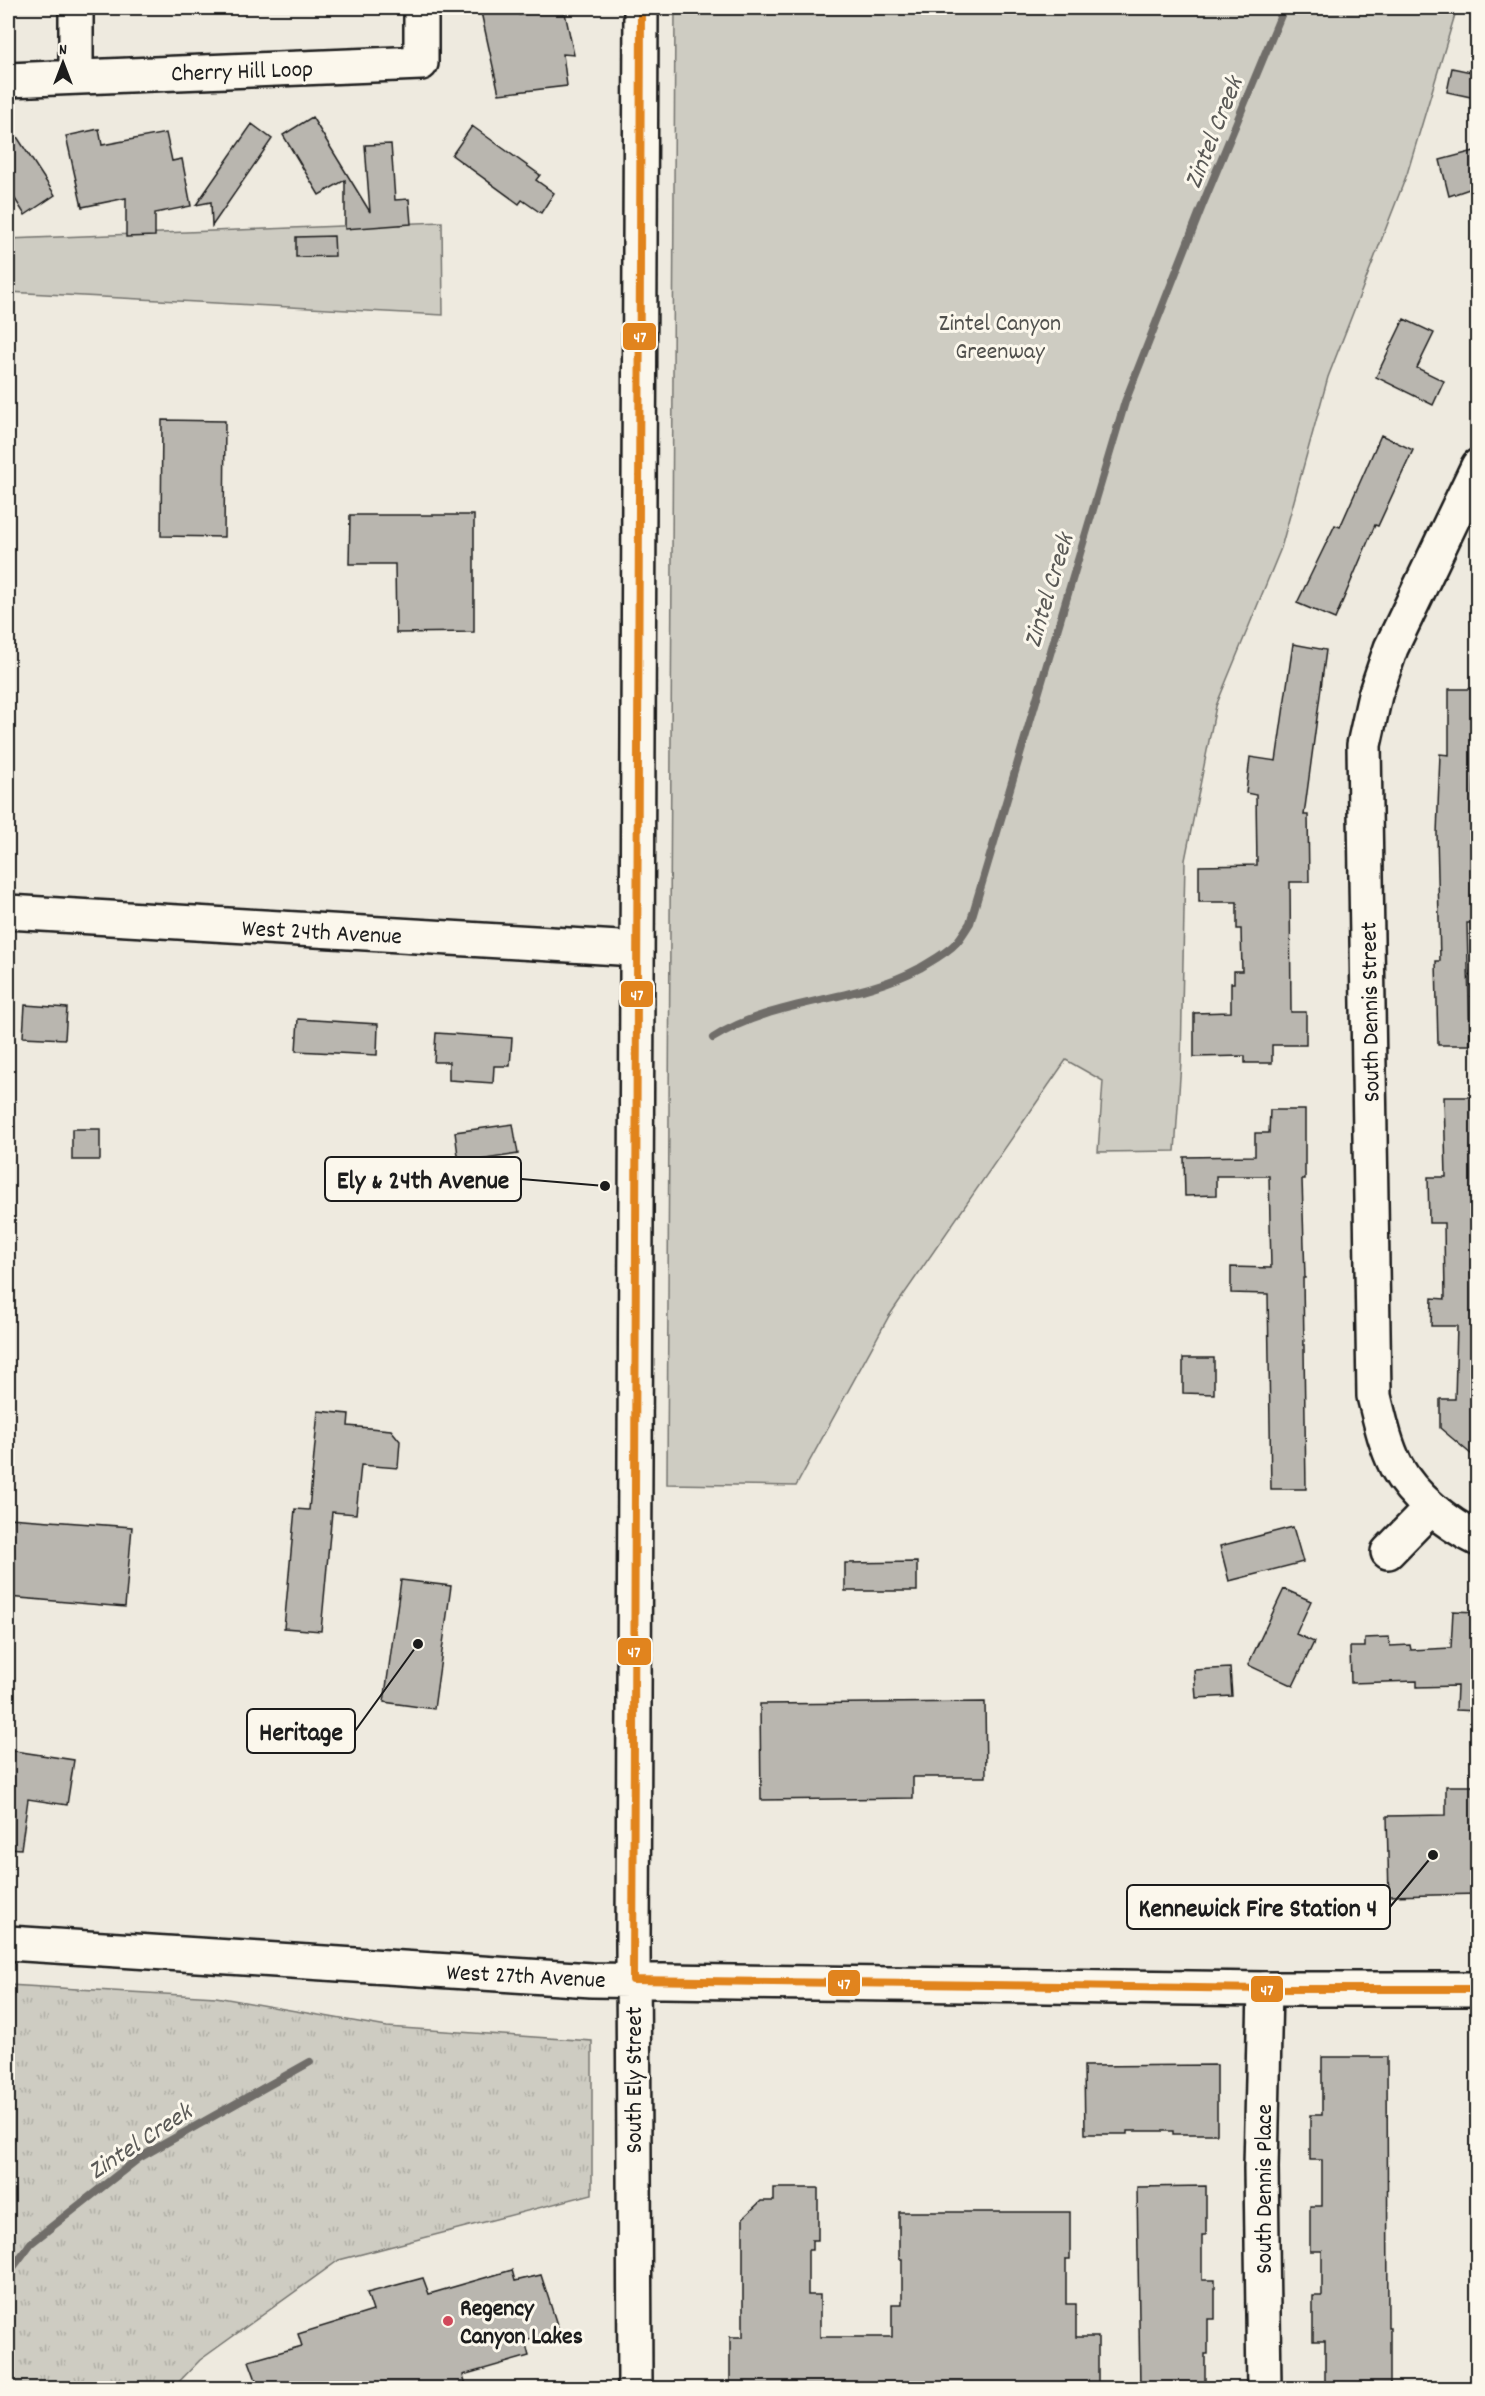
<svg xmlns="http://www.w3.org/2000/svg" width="1485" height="2396" font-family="Dekko,sans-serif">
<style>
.grass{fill:url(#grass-tufts);stroke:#75746f;stroke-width:1.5}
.park{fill:#ceccc2;stroke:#75746f;stroke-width:1.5}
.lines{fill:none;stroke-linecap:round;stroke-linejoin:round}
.stream{stroke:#6f6d69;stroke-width:8}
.building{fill:#b9b6af;stroke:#1c1c1c;stroke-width:1.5}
.street-casing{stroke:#1c1c1c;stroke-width:38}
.secondary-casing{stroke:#1c1c1c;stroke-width:38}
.street{stroke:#fbf7ec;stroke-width:33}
.secondary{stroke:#fbf7ec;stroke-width:33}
.bus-1-casing{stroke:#fbf7ec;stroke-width:12}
.bus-1{stroke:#e1841e;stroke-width:8}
.poi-dot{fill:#d1495b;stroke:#fbf7ec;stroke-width:2}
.labels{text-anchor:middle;stroke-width:6;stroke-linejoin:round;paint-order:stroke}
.street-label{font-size:24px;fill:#1c1c1c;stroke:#fbf7ec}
.park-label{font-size:24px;fill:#51514e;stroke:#fbf7ec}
.poi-label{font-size:24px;font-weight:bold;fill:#1c1c1c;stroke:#fbf7ec;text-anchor:start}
.water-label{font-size:26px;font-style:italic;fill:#5a5956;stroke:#fbf7ec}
.leader{fill:none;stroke:#1c1c1c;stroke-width:2}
.callout-dot{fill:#1c1c1c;stroke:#fbf7ec;stroke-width:2}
.callout{fill:#fbf7ec;stroke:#1c1c1c;stroke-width:2}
.callout-label{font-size:26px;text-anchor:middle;font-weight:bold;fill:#1c1c1c}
.line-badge{stroke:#fbf7ec;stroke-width:2}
.badge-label{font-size:16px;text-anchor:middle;font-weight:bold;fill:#fff}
</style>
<defs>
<pattern id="grass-tufts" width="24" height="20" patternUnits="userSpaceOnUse" patternTransform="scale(1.5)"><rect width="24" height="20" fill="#ceccc2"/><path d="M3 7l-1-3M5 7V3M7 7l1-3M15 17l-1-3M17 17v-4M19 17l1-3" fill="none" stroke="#b0afa6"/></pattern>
</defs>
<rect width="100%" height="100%" fill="#eeeadf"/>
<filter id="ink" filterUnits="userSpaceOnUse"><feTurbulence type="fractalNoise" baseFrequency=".0167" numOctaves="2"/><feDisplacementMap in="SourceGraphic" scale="12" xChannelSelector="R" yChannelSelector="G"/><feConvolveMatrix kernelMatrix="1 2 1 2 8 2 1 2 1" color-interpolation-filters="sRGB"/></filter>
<g filter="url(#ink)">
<path class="grass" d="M 8,1985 L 216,1997 L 387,2027 L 592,2041 L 592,2194 L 339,2260 L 200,2360 L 173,2388 L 8,2388 Z"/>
<path class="park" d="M 675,8 L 1457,8 L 1407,174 L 1328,377 L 1281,548 L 1216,706 L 1185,860 L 1181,1062 L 1175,1151 L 1098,1152 L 1103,1081 L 1066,1060 L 889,1316 L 796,1486 L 667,1484 Z
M 442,222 L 443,315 L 8,292 L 8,239 Z"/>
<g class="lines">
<path class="stream" d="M 713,1038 C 775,998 855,1003 920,968 C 933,960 947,953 957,942 C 962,936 966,929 970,923 L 1125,402 L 1202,206 L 1284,8
M 8,2274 L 31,2243 L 139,2158 L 310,2062"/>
</g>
<path class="building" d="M 503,8 L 517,8 L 519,15 L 564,8 L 574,55 L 563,54 L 567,86 L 499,94 L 481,12 Z
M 1452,68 L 1476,73 L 1471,97 L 1447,92 Z
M 312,117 L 370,212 L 365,145 L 391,144 L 395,200 L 409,199 L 411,224 L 345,229 L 345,180 L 319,195 L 283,135 Z
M 8,123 L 55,195 L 25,215 L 8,188 Z
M 252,124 L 272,139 L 212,226 L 211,202 L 196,205 Z
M 472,126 L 540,175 L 536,180 L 554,193 L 541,213 L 522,200 L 519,204 L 452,155 Z
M 99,129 L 102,145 L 166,133 L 172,161 L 182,159 L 191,206 L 155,213 L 155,236 L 126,237 L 126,198 L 82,207 L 66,136 Z
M 1478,150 L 1478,186 L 1449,196 L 1440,160 Z
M 334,236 L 335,256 L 296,257 L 296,237 Z
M 1404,319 L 1434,333 L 1417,368 L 1444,381 L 1433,405 L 1376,377 Z
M 162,420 L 225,421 L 224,537 L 161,536 Z
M 1381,435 L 1413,450 L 1378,526 L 1375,525 L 1335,619 L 1297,603 L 1335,525 L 1340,527 Z
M 350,515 L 474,515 L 474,632 L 396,633 L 395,564 L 349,564 Z
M 1293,644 L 1326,650 L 1304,815 L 1308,815 L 1309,882 L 1290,882 L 1291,1012 L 1306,1012 L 1306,1045 L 1272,1045 L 1272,1063 L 1245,1063 L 1245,1056 L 1194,1057 L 1194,1013 L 1231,1012 L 1231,983 L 1234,983 L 1234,971 L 1242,971 L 1241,929 L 1237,929 L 1237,902 L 1199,902 L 1199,866 L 1257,865 L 1256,795 L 1246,793 L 1250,757 L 1276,761 Z
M 1449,689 L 1478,689 L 1472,836 L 1473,923 L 1467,923 L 1470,1045 L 1438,1045 L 1436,961 L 1440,961 L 1437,834 L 1440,754 L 1449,755 Z
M 25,1005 L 67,1008 L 65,1039 L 23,1037 Z
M 298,1019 L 378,1024 L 377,1055 L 296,1051 Z
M 436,1033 L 512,1038 L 510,1066 L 494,1066 L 493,1083 L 449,1080 L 449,1062 L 434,1062 Z
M 1444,1097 L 1476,1097 L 1478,1460 L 1440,1428 L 1440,1399 L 1455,1399 L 1457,1326 L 1431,1326 L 1432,1298 L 1445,1299 L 1444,1223 L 1429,1223 L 1428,1177 L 1446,1177 Z
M 1270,1110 L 1305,1110 L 1305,1179 L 1302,1179 L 1305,1278 L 1303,1278 L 1306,1489 L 1271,1489 L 1268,1294 L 1231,1293 L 1231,1267 L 1271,1268 L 1269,1176 L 1216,1176 L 1216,1195 L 1185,1196 L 1184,1157 L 1255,1156 L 1255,1133 L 1269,1133 Z
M 513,1124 L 518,1154 L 459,1163 L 455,1132 Z
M 72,1129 L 100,1129 L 100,1160 L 72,1160 Z
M 1183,1358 L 1214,1358 L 1214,1394 L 1183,1393 Z
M 318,1411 L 349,1414 L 348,1426 L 391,1430 L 400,1441 L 398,1468 L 361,1465 L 356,1514 L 332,1512 L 321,1631 L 284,1628 L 295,1509 L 309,1510 Z
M 9,1518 L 132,1527 L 125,1607 L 8,1597 Z
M 1293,1527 L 1303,1562 L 1229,1581 L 1220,1546 Z
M 917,1562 L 917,1591 L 845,1591 L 845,1563 Z
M 401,1580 L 451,1586 L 434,1709 L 384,1702 Z
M 1284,1589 L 1311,1601 L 1296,1634 L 1314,1642 L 1293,1686 L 1248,1665 Z
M 1453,1611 L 1478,1612 L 1478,1711 L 1456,1710 L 1457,1686 L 1417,1687 L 1417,1681 L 1351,1683 L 1350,1647 L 1365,1647 L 1365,1638 L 1389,1637 L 1390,1646 L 1410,1645 L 1411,1650 L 1451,1648 Z
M 1230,1668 L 1232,1696 L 1196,1698 L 1194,1670 Z
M 985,1702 L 986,1777 L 913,1777 L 913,1798 L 761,1800 L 760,1704 Z
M 8,1750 L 74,1760 L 67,1805 L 28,1799 L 21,1849 L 8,1848 Z
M 1446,1786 L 1478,1786 L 1478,1894 L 1389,1896 L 1387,1816 L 1446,1815 Z
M 1322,2057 L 1387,2057 L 1388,2327 L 1390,2327 L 1390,2388 L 1325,2388 L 1325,2341 L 1313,2341 L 1313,2296 L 1322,2296 L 1322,2251 L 1310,2251 L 1310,2206 L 1322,2206 L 1322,2160 L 1310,2160 L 1310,2115 L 1322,2115 Z
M 1217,2065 L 1217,2134 L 1173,2134 L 1173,2131 L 1128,2131 L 1128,2134 L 1085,2134 L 1084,2066 Z
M 1206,2186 L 1206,2235 L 1202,2235 L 1202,2280 L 1215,2280 L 1215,2319 L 1208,2319 L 1208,2354 L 1205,2354 L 1205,2388 L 1140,2388 L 1137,2187 Z
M 774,2188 L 818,2188 L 818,2240 L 812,2240 L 812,2250 L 808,2250 L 808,2295 L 820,2295 L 820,2337 L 892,2337 L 892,2304 L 902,2304 L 902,2259 L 899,2259 L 899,2212 L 1070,2212 L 1070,2259 L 1066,2259 L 1066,2304 L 1076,2304 L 1076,2337 L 1098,2337 L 1098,2388 L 730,2388 L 730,2337 L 743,2337 L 743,2218 L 761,2201 L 774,2201 Z
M 512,2270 L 515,2281 L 541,2275 L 559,2331 L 525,2341 L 529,2356 L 463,2375 L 467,2388 L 259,2388 L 249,2361 L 302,2346 L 298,2334 L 373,2311 L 367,2293 L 423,2278 L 429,2294 Z"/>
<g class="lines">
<g class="street-casing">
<path id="street" d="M 76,8 L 76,76
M 8,80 L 421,63 L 421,8
M 1478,466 L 1391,648 L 1375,695 L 1364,745 L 1374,1396 C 1380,1420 1385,1444 1396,1466 C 1413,1497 1447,1524 1478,1539
M 8,912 L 636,949
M 1388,1552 L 1431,1508
M 1264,2388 L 1261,2168 L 1265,1989"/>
</g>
<g class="secondary-casing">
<path id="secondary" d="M 8,1943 L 592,1980 L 1265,1989 L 1478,1989
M 635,2388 L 633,1943 L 641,8"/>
</g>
<use href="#street" class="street"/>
<use href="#secondary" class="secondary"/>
<g class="bus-1-casing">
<path id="bus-1" d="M 633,1980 L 641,8
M 633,1980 L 1265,1989 L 1478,1989"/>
</g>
<use href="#bus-1" class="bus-1"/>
</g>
</g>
<circle class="poi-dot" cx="448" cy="2321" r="6"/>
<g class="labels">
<g class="street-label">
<text transform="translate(242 70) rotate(-2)" y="8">Cherry Hill Loop</text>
<text transform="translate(322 931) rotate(3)" y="8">West 24th Avenue</text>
<text transform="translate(1369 1012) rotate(-91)" y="8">South Dennis Street</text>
<text transform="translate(526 1975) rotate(3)" y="8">West 27th Avenue</text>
<text transform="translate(633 2080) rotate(-90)" y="8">South Ely Street</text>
<text transform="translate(1263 2189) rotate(-90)" y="8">South Dennis Place</text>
</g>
<g class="park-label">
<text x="1000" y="330">Zintel Canyon<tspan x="1000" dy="28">Greenway</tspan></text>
</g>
<g class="poi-label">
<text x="460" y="2315">Regency<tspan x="460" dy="28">Canyon Lakes</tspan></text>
</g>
<g class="water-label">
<text transform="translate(1212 132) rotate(-68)" y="9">Zintel Creek</text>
<text transform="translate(1047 590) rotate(-73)" y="9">Zintel Creek</text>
<text transform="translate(139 2140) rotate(-33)" y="9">Zintel Creek</text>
</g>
</g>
<path class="leader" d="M605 1186L521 1179M418 1644L355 1731M1433 1855L1390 1907"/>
<g class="callout-dot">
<circle cx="605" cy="1186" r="6"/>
<circle cx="418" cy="1644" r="6"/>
<circle cx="1433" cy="1855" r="6"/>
</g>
<g class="callout">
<rect x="325" y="1157" width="196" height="44" rx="6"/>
<rect x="247" y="1709" width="108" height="44" rx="6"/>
<rect x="1127" y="1885" width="263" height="44" rx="6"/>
</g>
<g class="callout-label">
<text x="423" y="1188">Ely &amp; 24th Avenue</text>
<text x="301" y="1740">Heritage</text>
<text x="1258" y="1916">Kennewick Fire Station 4</text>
</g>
<g class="line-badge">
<rect x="622" y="322" width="35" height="29" rx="6" fill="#e1841e"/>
<rect x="620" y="980" width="34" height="28" rx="6" fill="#e1841e"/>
<rect x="617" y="1637" width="35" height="29" rx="6" fill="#e1841e"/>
<rect x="827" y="1969" width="34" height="28" rx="6" fill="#e1841e"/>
<rect x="1250" y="1975" width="34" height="28" rx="6" fill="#e1841e"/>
</g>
<g class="badge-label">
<text x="640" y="342">47</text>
<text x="637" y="1000">47</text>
<text x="634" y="1657">47</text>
<text x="844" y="1989">47</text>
<text x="1267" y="1995">47</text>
</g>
<rect width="1485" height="2396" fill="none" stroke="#fbf7ec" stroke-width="30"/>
<rect x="15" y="15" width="1455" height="2366" fill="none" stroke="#1c1c1c" stroke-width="2" filter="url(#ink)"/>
<g transform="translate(63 63)" stroke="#fbf7ec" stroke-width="4.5" paint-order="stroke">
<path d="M0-4.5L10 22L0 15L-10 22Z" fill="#1c1c1c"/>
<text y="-9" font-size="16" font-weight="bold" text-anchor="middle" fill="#1c1c1c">N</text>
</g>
</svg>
